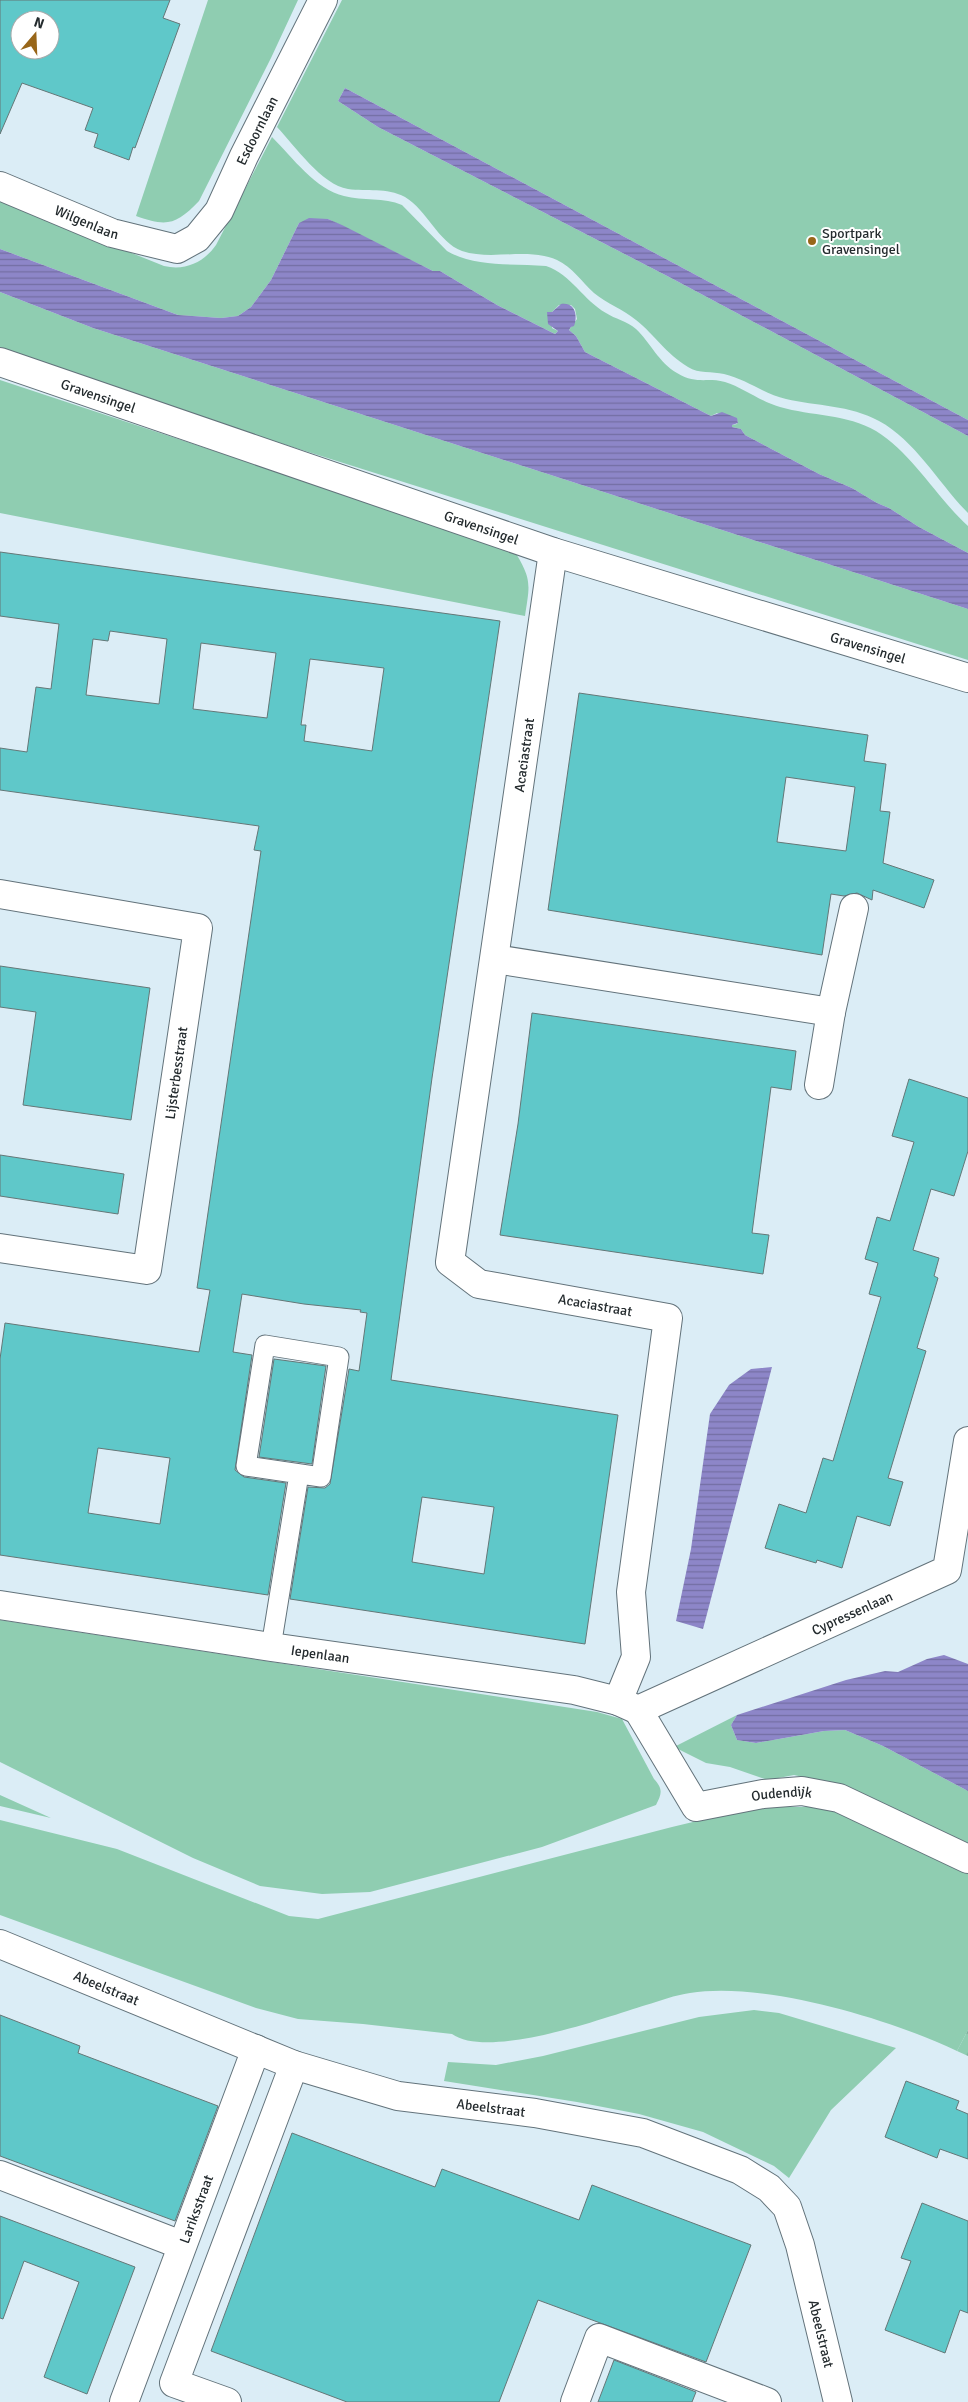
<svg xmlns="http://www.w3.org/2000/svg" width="968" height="2402" font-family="Signika,sans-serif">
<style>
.grass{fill:#8fcdb1}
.forest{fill:url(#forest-firs)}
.water{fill:url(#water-rules)}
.building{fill:#5fc8c9;stroke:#647777;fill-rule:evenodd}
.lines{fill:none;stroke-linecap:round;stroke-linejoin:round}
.service-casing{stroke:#63737b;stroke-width:21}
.pedestrian-casing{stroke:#63737b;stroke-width:30}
.minor-casing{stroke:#63737b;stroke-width:30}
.tertiary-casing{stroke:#63737b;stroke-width:30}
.service{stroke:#fff;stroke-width:19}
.pedestrian{stroke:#fff;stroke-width:28}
.minor{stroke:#fff;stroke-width:28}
.tertiary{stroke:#fff;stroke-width:28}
.poi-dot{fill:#986619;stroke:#fff;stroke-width:2}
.labels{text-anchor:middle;stroke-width:4;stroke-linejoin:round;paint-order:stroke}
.street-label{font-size:14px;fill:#242b2e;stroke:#fff}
.poi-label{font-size:14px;fill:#242b2e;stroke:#fff;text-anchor:start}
</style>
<defs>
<pattern id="forest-firs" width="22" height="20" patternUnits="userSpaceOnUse" patternTransform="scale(1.25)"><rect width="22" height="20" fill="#8fcdb1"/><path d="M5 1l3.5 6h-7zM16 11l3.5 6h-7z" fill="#7bb099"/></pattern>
<pattern id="water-rules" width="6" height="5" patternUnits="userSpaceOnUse" patternTransform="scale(1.25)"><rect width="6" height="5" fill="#8d86c8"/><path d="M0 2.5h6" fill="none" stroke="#736ea3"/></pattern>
</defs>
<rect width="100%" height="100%" fill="#dbedf6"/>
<path class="grass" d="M 208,0 L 298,0 L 271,58 L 199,201 C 176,225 167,227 136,216 Z
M 342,0 L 968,0 L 968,420 L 345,88 L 338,101 L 378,127 L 673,279 L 968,436 L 968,513 C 939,484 916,441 879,421 C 850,405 816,406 786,399 C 764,394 746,379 724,374 C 712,371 699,374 688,367 C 665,353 656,336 636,320 C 623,309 607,304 594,293 C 582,282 572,267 557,260 C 527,247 492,261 462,251 C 438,242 427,210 405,197 C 386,187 367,192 348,189 C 322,185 295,146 277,127 Z
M 272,137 C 292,157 316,190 344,196 C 363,201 384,197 402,205 L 447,251 C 476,268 514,263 546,266 C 572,275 583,300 606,313 C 615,319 627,321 636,329 C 650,342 659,363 677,373 C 697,385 706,377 725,382 C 744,388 761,402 780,407 C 811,416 847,414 876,431 C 913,454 936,497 968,526 L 968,553 L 919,527 L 889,508 L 877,503 L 852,488 L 819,474 L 745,435 L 741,429 L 732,427 L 732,425 L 737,424 L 738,421 L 717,413 L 711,416 L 585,352 L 576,336 L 569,330 L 577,319 L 575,309 L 571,305 L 559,305 L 552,312 L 552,328 L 558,331 L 555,334 L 497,305 L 440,271 L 433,271 L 328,219 L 299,223 L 271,280 L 251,307 L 238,316 L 221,318 L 178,315 L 0,249 L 0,200 L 164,266 C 186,271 204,262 216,245 Z
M 0,292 L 93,328 L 968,609 L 968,660 L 264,438 L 130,394 L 0,347 Z
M 0,380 L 514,550 C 532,580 530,583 525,616 L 0,513 Z
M 0,1620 L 597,1712 L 622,1719 L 654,1779 C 663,1789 662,1793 656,1805 L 542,1847 L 370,1892 L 322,1894 L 260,1886 L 193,1858 L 0,1762 Z
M 737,1715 L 731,1725 L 737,1740 L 756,1743 L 824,1731 L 845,1730 L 883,1746 L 968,1791 L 968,1848 L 816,1780 L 794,1775 L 768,1780 L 730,1767 L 706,1763 L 674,1747 Z
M 0,1795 L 51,1818 L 0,1806 Z
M 782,1807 L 819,1807 L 847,1812 L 968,1872 L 968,2030 L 957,2051 C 890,2019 764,1981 690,1993 C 675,1995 660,2001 646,2005 C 604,2018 489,2060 452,2034 L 363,2024 L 298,2019 L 256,2008 L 0,1915 L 0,1820 L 117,1849 L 289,1916 L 318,1919 L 672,1827 L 743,1810 Z
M 754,2010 L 779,2013 L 896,2048 L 831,2110 L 789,2178 L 774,2166 L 703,2132 L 639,2114 L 577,2102 L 444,2081 L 448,2062 L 496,2065 L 543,2056 L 699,2017 Z"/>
<path class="forest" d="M 968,2030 L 968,2056 L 957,2051 Z"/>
<path class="water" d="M 345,88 L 968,420 L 968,436 L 673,279 L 378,127 L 338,101 Z
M 309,218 L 328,219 L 342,225 L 433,271 L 440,271 L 497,305 L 555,334 L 558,331 L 548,324 L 547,312 L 552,312 L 561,304 C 575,302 578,315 574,326 L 571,327 L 569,330 L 576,336 L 585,352 L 711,416 L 722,412 L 737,418 L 738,423 L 732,425 L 732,427 L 741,429 L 745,435 L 819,474 L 852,488 L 877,503 L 889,508 L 919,527 L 968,553 L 968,609 L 93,328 L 0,292 L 0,249 L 178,315 L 221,318 L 238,316 L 251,307 L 271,280 L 299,223 Z
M 772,1367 L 703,1629 L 676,1621 L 691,1549 L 710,1414 L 729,1385 L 751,1369 Z
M 944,1655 L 968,1664 L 968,1791 L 883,1746 L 845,1730 L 824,1731 L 756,1743 L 737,1740 L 731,1725 L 737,1715 L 846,1680 L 885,1671 L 898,1672 L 927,1659 Z"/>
<path class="building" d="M 0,0 L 170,0 L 163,18 L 180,24 L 135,148 L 133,147 L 129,160 L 94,147 L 98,134 L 85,130 L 93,108 L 22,83 L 0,134 ZM 20,20 L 50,20 L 50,50 L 20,50 Z
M 0,552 L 500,621 L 432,1078 L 391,1380 L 618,1415 L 585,1644 L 290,1599 L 308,1487 L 325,1488 L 330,1484 L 349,1369 L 359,1371 L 367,1313 L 360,1312 L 361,1310 L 304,1304 L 242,1294 L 233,1352 L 252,1355 L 235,1470 L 244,1477 L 286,1483 L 268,1595 L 0,1555 L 0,1359 L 5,1323 L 199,1352 L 210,1290 L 197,1288 L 261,851 L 254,850 L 259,826 L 0,790 L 0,748 L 27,752 L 36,687 L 51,689 L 59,624 L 0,616 ZM 110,631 L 167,639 L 159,704 L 86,695 L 93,639 L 108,641 ZM 201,643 L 276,653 L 267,718 L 193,709 ZM 310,659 L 384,668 L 372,751 L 304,741 L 306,725 L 301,725 ZM 98,1448 L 170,1458 L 160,1524 L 88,1513 ZM 422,1497 L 494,1507 L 484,1574 L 412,1562 Z
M 579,693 L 868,735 L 864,761 L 886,764 L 880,811 L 890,812 L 883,863 L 934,880 L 924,908 L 873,890 L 872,900 L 857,893 L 844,896 L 831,894 L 822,955 L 548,910 ZM 786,777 L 855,787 L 846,851 L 777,842 Z
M 0,966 L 150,988 L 131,1120 L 23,1105 L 36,1012 L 0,1007 Z
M 532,1013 L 796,1051 L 791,1090 L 771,1087 L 752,1233 L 769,1235 L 763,1274 L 500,1235 L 518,1124 Z
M 909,1079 L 968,1098 L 968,1151 L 954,1196 L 931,1189 L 913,1250 L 939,1258 L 934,1276 L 938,1278 L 917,1348 L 926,1351 L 888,1478 L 903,1482 L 890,1526 L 857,1516 L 842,1568 L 817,1560 L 816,1563 L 765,1548 L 779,1504 L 806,1513 L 823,1458 L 833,1461 L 881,1297 L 869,1294 L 878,1263 L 865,1259 L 877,1217 L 890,1221 L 914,1142 L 892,1136 Z
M 0,1155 L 124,1174 L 118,1214 L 0,1196 Z
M 274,1359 L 326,1366 L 312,1464 L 259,1457 Z
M 0,2015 L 80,2046 L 78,2053 L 218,2106 L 175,2221 L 0,2156 Z
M 906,2081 L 959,2101 L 956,2109 L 968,2114 L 968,2159 L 940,2149 L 937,2158 L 885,2137 Z
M 292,2133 L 435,2187 L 442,2169 L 579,2220 L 592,2185 L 751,2245 L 706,2362 L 538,2300 L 499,2402 L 347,2402 L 211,2351 Z
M 922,2203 L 968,2221 L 968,2313 L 960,2310 L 945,2353 L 885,2330 L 911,2261 L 901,2258 Z
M 0,2216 L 135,2267 L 87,2394 L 44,2377 L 79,2282 L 24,2261 L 3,2319 L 0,2318 Z
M 614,2360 L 696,2392 L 692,2402 L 598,2402 Z"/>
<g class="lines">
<g class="service-casing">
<path id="service" d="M 265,1345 L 339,1357 L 321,1477 L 246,1466 Z
M 271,1647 L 299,1474"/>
</g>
<g class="pedestrian-casing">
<g id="pedestrian">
<path id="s1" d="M 124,2402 L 256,2049"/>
<path d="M 227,2402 L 174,2383 L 294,2065"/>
</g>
</g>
<g class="minor-casing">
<g id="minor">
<path id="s2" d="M 0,186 L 112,233 L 177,249 L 197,238 L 219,211 L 244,156 L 323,0"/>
<path id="s3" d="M 553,552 L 450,1262 L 479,1284 L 668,1318 L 631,1592 L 636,1657 L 618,1701"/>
<path d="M 0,894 L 198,928 L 147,1270 L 0,1248"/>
<path d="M 495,959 L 831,1012"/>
<path d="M 819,1085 L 831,1012 L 854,908"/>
<path id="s4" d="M 0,1605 L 271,1647 L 574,1690 L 618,1701 L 638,1710"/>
<path id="s5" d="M 638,1710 L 947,1570 L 968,1441"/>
<path id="s6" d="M 638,1710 L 696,1807 L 763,1794 L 802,1791 L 839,1798 L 968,1859"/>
<path id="s7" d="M 0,1944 L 294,2065 L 398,2096 L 535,2113 L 643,2133 L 740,2170 L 769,2188 L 787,2207 L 800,2245 L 838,2402"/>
<path d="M 0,2175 L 171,2241"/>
<path d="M 575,2402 L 599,2338 L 767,2402"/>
</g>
</g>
<g class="tertiary-casing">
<g id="tertiary">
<path id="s8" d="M 0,362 L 553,552 L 968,678"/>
</g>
</g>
<use href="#service" class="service"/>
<use href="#pedestrian" class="pedestrian"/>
<use href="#minor" class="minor"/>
<use href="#tertiary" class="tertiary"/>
</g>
<circle class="poi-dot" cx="812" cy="241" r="5"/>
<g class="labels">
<g class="street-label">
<text dy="5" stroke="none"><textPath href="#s2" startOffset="335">Esdoornlaan</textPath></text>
<text dy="5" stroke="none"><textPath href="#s2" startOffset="94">Wilgenlaan</textPath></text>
<text dy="5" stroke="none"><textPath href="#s8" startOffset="104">Gravensingel</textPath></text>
<text dy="5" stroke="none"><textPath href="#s8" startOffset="509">Gravensingel</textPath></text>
<text dy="5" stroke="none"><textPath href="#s8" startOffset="914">Gravensingel</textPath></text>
<text transform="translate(524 755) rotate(-82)" y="5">Acaciastraat</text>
<text transform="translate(176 1073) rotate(-82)" y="5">Lijsterbesstraat</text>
<text dy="5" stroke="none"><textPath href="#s3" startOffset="872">Acaciastraat</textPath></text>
<text dy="5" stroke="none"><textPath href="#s5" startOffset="235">Cypressenlaan</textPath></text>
<text dy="5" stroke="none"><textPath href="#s4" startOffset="324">Iepenlaan</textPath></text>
<text dy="5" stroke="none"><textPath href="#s6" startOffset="200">Oudendijk</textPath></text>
<text dy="5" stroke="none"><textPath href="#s7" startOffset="115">Abeelstraat</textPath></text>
<text dy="5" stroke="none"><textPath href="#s7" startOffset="520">Abeelstraat</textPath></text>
<text dy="5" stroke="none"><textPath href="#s1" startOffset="206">Lariksstraat</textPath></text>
<text dy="5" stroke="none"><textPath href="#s7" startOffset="970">Abeelstraat</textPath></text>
</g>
<g class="poi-label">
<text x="822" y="238">Sportpark<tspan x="822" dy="16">Gravensingel</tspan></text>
</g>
</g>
<g transform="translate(35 35) rotate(19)"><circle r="24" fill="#ffffff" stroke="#a7aaab"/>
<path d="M0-4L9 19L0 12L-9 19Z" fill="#986619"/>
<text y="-8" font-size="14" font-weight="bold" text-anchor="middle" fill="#242b2e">N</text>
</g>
</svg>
